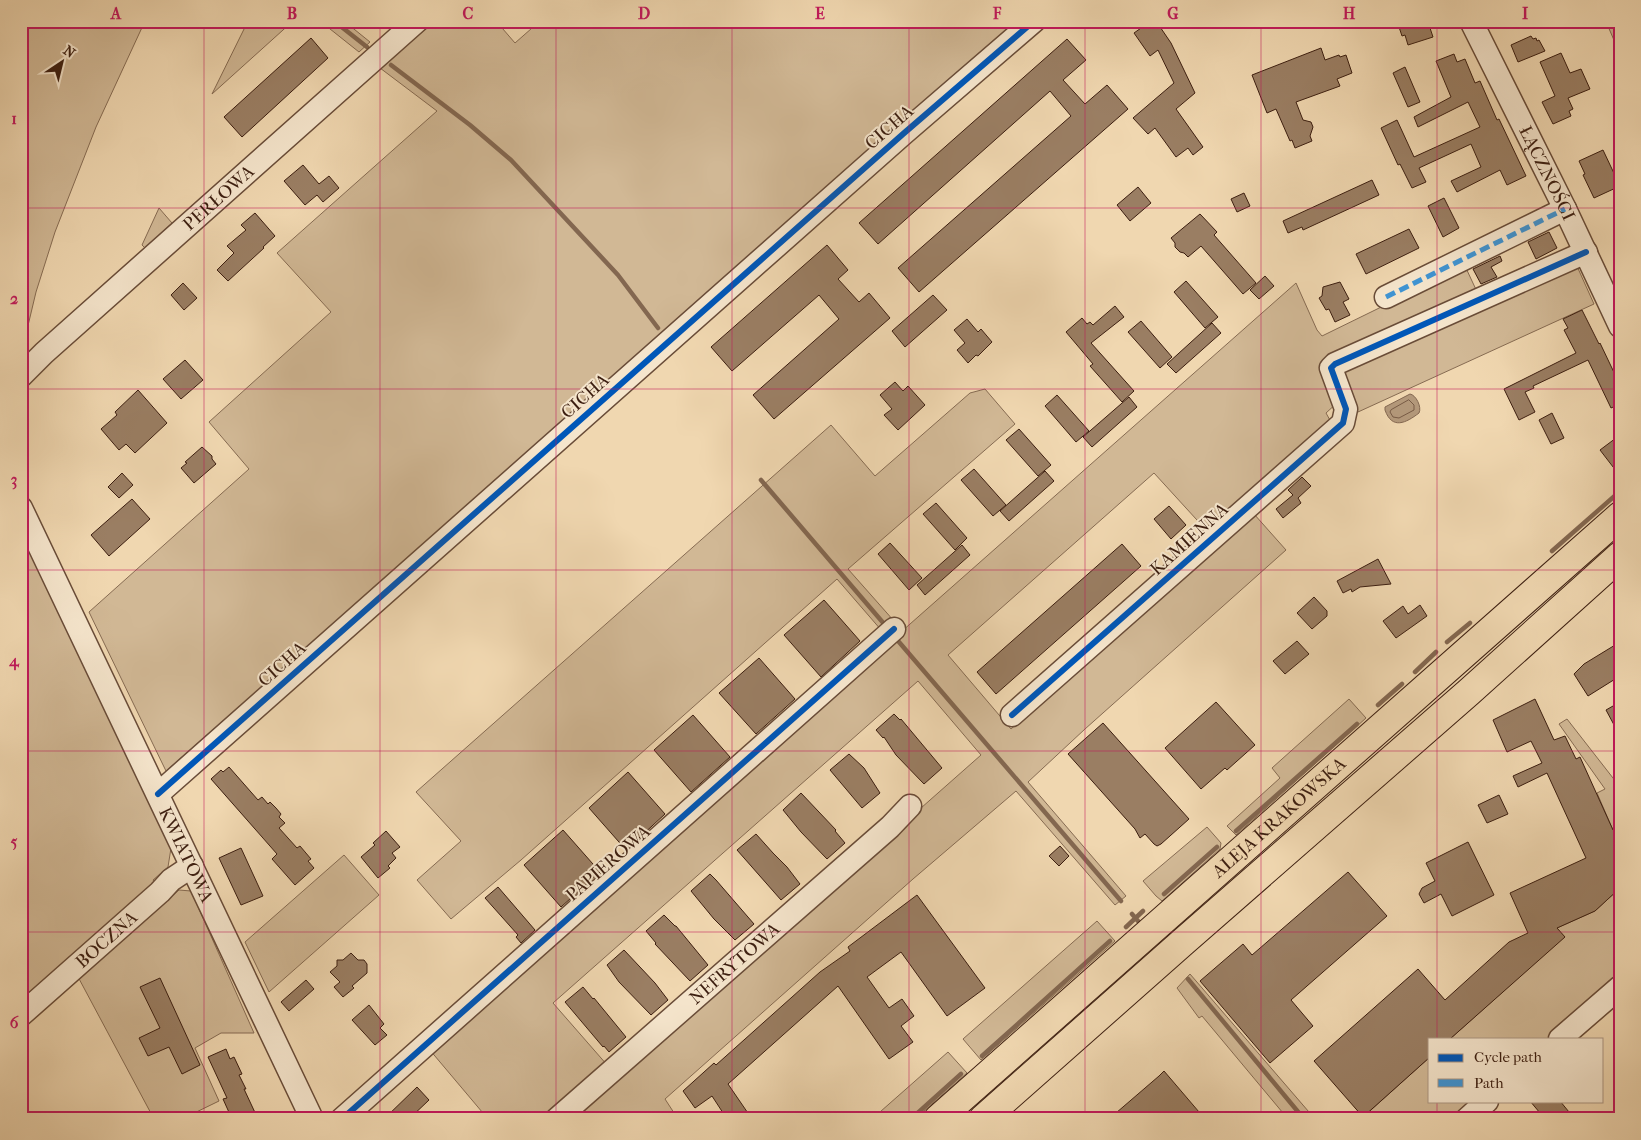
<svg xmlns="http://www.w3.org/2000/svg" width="1641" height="1140" font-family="'IM FELL French Canon',serif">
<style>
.green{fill:#d1b895;stroke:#866b52}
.water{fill:#b3987a;stroke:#836750}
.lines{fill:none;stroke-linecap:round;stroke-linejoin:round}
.shore{stroke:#785b45;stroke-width:1}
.stream{stroke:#836750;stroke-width:4.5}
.building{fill:#9a7e63;stroke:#3c1e10}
.minor-casing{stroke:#694c38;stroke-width:25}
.major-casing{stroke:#3c1e10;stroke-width:30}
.minor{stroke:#f5e5cc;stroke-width:22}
.major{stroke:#f0d7b0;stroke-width:28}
.quiet{stroke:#3f94d3;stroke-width:5;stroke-dasharray:10 5;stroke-linecap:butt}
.cycleway-casing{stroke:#f5e5cc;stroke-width:9}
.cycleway{stroke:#0057b8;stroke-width:6}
.grid{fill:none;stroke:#c2185b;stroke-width:1;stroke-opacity:0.55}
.labels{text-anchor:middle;stroke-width:4;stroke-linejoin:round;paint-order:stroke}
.street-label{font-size:18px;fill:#3c1e10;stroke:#f5e5cc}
.neatline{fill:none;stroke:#c2185b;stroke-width:2}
.grid-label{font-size:16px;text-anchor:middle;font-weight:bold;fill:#c2185b}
</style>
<rect width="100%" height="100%" fill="#f0d7b0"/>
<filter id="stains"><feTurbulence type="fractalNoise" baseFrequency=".004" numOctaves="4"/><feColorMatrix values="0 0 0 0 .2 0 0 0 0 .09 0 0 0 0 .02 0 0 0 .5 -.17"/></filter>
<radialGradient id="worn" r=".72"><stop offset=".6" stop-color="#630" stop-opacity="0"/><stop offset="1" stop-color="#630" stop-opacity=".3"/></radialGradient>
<path class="green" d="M 21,21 L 145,21 L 96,127 L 55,232 L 36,292 L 21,355 Z
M 248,21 L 293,21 L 212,94 Z
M 320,21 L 344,21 L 370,42 L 359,52 Z
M 435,21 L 496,21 L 515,43 L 540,21 L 1024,21 L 656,341 L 166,771 L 89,612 L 249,469 L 209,422 L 331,312 L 277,253 L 437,111 L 380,68 Z
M 1613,21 L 1620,21 L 1620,54 L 1607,24 Z
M 159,208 L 172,223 L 145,248 L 142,245 Z
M 1576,264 L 1594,304 L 1358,412 L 1339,373 Z
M 1465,266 L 1479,296 L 1332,360 L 1338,402 L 1326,413 L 1331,422 L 1207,531 L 1154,473 L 948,655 L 1011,729 L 1254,514 L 1286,550 L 1085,729 L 1028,782 L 1126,896 L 1115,905 L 1016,791 L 913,879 L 665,1099 L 678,1119 L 569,1119 L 981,755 L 918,681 L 553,1003 L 608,1066 L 549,1119 L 488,1119 L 429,1049 L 1296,283 L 1317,330 L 1322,336 Z
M 985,389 L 1015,424 L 848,569 L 894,621 L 882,631 L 837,579 L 521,860 L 451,919 L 417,880 L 461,841 L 416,792 L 831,425 L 875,476 L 970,393 Z
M 24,539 L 171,848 L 168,867 L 153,880 L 158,887 L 21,1008 L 21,542 Z
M 1349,699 L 1366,718 L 1236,835 L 1227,826 L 1280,778 L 1272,768 Z
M 1567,719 L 1620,787 L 1620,827 L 1613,830 L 1597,793 L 1605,789 L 1559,724 Z
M 1207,827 L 1221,843 L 1220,849 L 1162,901 L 1156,896 L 1143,881 Z
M 344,855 L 379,895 L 269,992 L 245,942 Z
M 1620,888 L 1620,977 L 1548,1039 L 1450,1039 L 1564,937 L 1557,928 L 1595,911 Z
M 179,890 L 191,891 L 254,1033 L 221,1033 L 195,1048 L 219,1101 L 182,1119 L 154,1119 L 77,975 Z
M 1097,921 L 1115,941 L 981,1060 L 963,1039 Z
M 1190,974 L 1315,1119 L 1288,1119 L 1202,1016 L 1199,1018 L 1177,988 Z
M 948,1052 L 967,1073 L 915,1119 L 872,1119 Z
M 1430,1057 L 1430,1101 L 1477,1101 L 1457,1119 L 1361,1119 Z"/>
<path class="water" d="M 1410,394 C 1416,395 1422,407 1419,413 C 1406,423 1392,430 1385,410 L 1385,407 Z"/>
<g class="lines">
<path class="shore" d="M 1409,400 L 1414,405 L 1414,410 L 1399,418 L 1393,417 L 1390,412 L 1391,410 Z"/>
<path class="stream" d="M 334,21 L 367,47
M 391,65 L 470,125 L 511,160 L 618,275 L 658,328
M 761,480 L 885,625
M 1552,551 L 1618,493
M 899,642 L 1121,901
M 1447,642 L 1470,623
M 1415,672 L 1436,652
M 1378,705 L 1402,684
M 1236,831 L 1357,724
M 1164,894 L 1217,847
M 1132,914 L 1138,921
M 1126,927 L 1143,911
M 1188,979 L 1304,1119
M 982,1056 L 1110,941
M 911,1119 L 961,1074"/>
</g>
<path class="building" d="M 1151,21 L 1156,21 L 1171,43 L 1195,93 L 1176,109 L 1203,147 L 1193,155 L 1188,148 L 1176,157 L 1155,128 L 1148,134 L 1133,118 L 1174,83 L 1158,50 L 1150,56 L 1134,33 Z
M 1397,21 L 1425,21 L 1425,26 L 1429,25 L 1433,37 L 1408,45 L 1405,35 L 1402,36 Z
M 1531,36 L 1533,39 L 1536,38 L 1537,41 L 1539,40 L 1545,51 L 1518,62 L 1511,45 Z
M 311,38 L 328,58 L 242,137 L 224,117 Z
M 1067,39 L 1086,60 L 1063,80 L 1085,104 L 1107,85 L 1128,109 L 919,292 L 898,268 L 1071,116 L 1050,91 L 878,244 L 859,223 Z
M 1321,48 L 1325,60 L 1339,55 L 1340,57 L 1346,55 L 1352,73 L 1337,79 L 1340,86 L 1296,102 L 1303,120 L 1311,122 L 1313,127 L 1310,136 L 1312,141 L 1295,148 L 1292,140 L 1290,141 L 1276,109 L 1267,113 L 1252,75 Z
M 1561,53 L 1570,73 L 1581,69 L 1590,89 L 1568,98 L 1573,109 L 1569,111 L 1571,116 L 1553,124 L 1542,102 L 1555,96 L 1540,62 Z
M 1454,54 L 1457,62 L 1465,59 L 1475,83 L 1480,81 L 1497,120 L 1499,119 L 1526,176 L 1507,185 L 1500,170 L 1457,192 L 1451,181 L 1481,167 L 1471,144 L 1419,168 L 1426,182 L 1412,188 L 1400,164 L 1398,165 L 1381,128 L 1397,120 L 1414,157 L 1480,127 L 1468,102 L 1418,127 L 1414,117 L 1451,97 L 1436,61 Z
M 1405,67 L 1420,102 L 1408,107 L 1393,73 Z
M 1603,150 L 1620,186 L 1594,198 L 1583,175 L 1585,174 L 1579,161 Z
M 303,165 L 319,184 L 329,176 L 339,188 L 323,202 L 317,195 L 305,205 L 284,181 Z
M 1372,180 L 1379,195 L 1303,230 L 1302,227 L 1288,233 L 1283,221 Z
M 1138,187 L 1151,203 L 1130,221 L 1117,205 Z
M 1244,193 L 1250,206 L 1237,212 L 1231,199 Z
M 1444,198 L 1459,228 L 1443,237 L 1428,206 Z
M 255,213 L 275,236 L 263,247 L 264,248 L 228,281 L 217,270 L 234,253 L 227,246 L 246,230 L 241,225 Z
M 1200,214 L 1217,232 L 1214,235 L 1256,283 L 1243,294 L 1201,246 L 1188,257 L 1184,253 L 1180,252 L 1175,247 L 1175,243 L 1171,238 Z
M 1409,229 L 1419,248 L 1366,274 L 1356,254 Z
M 1549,232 L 1557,248 L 1536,259 L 1528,242 Z
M 827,245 L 848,270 L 838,279 L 859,302 L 869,293 L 890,318 L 774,419 L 753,395 L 839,319 L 819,295 L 732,371 L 711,347 Z
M 1500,256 L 1502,261 L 1491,267 L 1497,277 L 1481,284 L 1473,269 Z
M 1265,276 L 1274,286 L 1259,299 L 1250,290 Z
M 1186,281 L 1218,317 L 1205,328 L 1174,292 Z
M 1340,282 L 1349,299 L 1343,302 L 1350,315 L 1335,322 L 1329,309 L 1326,310 L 1319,298 L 1322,296 L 1323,287 Z
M 183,283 L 197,298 L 184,310 L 171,295 Z
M 933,295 L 947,310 L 905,347 L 892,331 Z
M 1115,306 L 1124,317 L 1091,343 L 1134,391 L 1122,402 L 1090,366 L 1093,364 L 1066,332 L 1082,318 L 1087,324 L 1090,322 L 1093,325 Z
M 1582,310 L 1599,344 L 1600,343 L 1620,385 L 1620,404 L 1611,408 L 1588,360 L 1533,386 L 1534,388 L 1525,392 L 1535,412 L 1519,420 L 1504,389 L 1576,353 L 1564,330 L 1568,328 L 1563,319 Z
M 967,319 L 978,332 L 981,329 L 992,342 L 978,356 L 976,355 L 968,363 L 957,350 L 965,343 L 954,330 Z
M 1141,321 L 1172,357 L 1160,368 L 1128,332 Z
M 1212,323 L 1221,333 L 1176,373 L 1167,364 Z
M 185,360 L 203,380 L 181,399 L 163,379 Z
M 895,382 L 903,391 L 908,386 L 925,405 L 898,430 L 884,415 L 892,409 L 880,395 Z
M 138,390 L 167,423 L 135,453 L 126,444 L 119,450 L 101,429 L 117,415 L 115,412 Z
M 1057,395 L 1089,431 L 1076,442 L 1045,406 Z
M 1129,397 L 1137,407 L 1092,447 L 1083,437 Z
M 1552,413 L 1564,438 L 1551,444 L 1539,420 Z
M 1019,429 L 1051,465 L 1038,476 L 1006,440 Z
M 1620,435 L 1620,476 L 1600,450 Z
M 202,447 L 212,456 L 212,459 L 216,464 L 194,483 L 181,468 L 187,463 L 185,462 Z
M 974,469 L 1006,505 L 993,516 L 961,480 Z
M 1045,471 L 1054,481 L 1009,521 L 1000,511 Z
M 122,473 L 133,485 L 119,498 L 108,487 Z
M 1302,477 L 1311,486 L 1298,498 L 1301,503 L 1283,518 L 1276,509 L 1293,495 L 1288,490 Z
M 132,499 L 150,519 L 109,556 L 91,535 Z
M 936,503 L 967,538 L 955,550 L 923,514 Z
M 1169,506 L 1186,525 L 1171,539 L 1154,519 Z
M 890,543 L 922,578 L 909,590 L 878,554 Z
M 1122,544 L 1141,566 L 996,694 L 977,672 Z
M 962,545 L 970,555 L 925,595 L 917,585 Z
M 1378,559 L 1391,584 L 1360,587 L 1352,592 L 1351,589 L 1343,593 L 1337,581 Z
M 1314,597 L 1327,611 L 1327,616 L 1312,629 L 1297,613 Z
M 824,600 L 860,641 L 821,677 L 784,635 Z
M 1420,605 L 1427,616 L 1396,638 L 1383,621 L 1403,606 L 1408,614 Z
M 1297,641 L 1309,654 L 1285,674 L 1273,661 Z
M 1620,642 L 1620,676 L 1588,696 L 1574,674 L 1584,664 Z
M 759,658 L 795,699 L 756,734 L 719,693 Z
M 1535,699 L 1554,740 L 1565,736 L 1576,759 L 1580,757 L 1613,830 L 1620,827 L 1620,888 L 1595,911 L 1557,928 L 1565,937 L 1450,1039 L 1430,1039 L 1430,1057 L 1363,1117 L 1314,1061 L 1418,969 L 1445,1000 L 1509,942 L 1528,933 L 1510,893 L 1586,858 L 1547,773 L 1518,787 L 1513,776 L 1542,763 L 1531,741 L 1507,752 L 1493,720 Z
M 1216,702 L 1255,745 L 1227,770 L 1225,768 L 1201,789 L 1165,748 Z
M 1620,702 L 1620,736 L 1606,710 Z
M 894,714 L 900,720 L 901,719 L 942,768 L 924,784 L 896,755 L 884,737 L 883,738 L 876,730 Z
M 693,715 L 730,757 L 691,792 L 654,750 Z
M 1103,723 L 1189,819 L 1161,844 L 1157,846 L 1154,844 L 1145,834 L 1140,838 L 1135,829 L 1068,754 Z
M 849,754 L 864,768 L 880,793 L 862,808 L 830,770 Z
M 229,767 L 258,800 L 262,797 L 268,804 L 270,802 L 276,808 L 281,814 L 279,817 L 285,823 L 279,828 L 297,848 L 300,846 L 311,859 L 308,861 L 314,868 L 295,885 L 272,859 L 277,854 L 211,779 L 221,770 L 223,772 Z
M 628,772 L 665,814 L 626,850 L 589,808 Z
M 801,793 L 836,830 L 835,831 L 845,843 L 827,859 L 801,832 L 783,810 Z
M 1499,795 L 1508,814 L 1487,823 L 1478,805 Z
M 563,830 L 600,872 L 561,907 L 524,865 Z
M 386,831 L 400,847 L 392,853 L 396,858 L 388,866 L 390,868 L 378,878 L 361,857 L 375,845 L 373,843 Z
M 756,834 L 773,853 L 787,867 L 800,884 L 781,900 L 737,850 Z
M 1468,842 L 1494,895 L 1452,916 L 1441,894 L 1424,903 L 1419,894 L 1422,888 L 1435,881 L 1426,863 Z
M 1060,846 L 1069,856 L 1059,866 L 1049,856 Z
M 241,848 L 263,896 L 241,905 L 219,858 Z
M 1348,872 L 1387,916 L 1291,1000 L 1313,1026 L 1270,1063 L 1200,981 L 1243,944 L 1252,955 Z
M 710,874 L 716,880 L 754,924 L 735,940 L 714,919 L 691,891 Z
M 498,887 L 535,930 L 521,943 L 516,937 L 518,935 L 485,898 Z
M 917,895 L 985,988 L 947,1016 L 901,952 L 867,977 L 889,1008 L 902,999 L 914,1016 L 901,1026 L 913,1042 L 889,1059 L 838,986 L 728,1084 L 752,1119 L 727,1119 L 712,1096 L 695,1108 L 683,1091 L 714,1063 L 716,1065 L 820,972 L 850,951 L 848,947 Z
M 664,915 L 675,926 L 676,926 L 708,965 L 690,981 L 655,944 L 656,943 L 646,931 Z
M 624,950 L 655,983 L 668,1000 L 651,1015 L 619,982 L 607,965 Z
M 351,953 L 358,960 L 364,960 L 367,964 L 367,973 L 352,986 L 354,988 L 343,997 L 334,987 L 340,982 L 330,972 L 337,966 L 337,960 L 343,960 Z
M 160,978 L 200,1065 L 182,1074 L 169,1047 L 148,1056 L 139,1038 L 160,1028 L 140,987 Z
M 306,980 L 314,989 L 289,1011 L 281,1002 Z
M 583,987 L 593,999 L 594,998 L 626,1037 L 609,1052 L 604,1046 L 603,1047 L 565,1002 Z
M 369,1005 L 384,1024 L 380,1028 L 387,1035 L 375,1045 L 352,1020 Z
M 226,1049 L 230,1059 L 234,1057 L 242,1074 L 239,1075 L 246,1089 L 244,1089 L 258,1119 L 232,1119 L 223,1099 L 227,1098 L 208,1057 Z
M 1164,1071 L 1205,1119 L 1109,1119 L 1159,1076 Z
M 417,1087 L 429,1100 L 409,1119 L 384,1119 Z
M 1530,1101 L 1560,1101 L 1569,1112 L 1561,1119 L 1545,1119 Z"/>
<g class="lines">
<g class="minor-casing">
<g id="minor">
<path id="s1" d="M 1471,21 L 1565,209 L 1620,326"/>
<path d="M 1386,297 L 1565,209"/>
<path id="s2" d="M 21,376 L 44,353 L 417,21"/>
<path id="s3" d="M 21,508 L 312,1119"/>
<path d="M 1012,715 L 1343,423 L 1346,409 L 1331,368 L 1335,364 L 1586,252"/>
<path d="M 158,794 L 903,134 L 1034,21"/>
<path id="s4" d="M 21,1015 L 160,892 L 171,880 L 192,866"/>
<path d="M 1560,1039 L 1620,987"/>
<path d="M 342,1119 L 894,629"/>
<path id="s5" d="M 557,1119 L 890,827 L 910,806"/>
<path d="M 1467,1119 L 1487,1101"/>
</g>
</g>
<g class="major-casing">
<g id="major">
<path id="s6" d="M 938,1119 L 1620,516"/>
<path d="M 983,1119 L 1183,942 L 1469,692 L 1620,556"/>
</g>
</g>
<use href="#minor" class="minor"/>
<use href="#major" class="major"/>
<path class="quiet" d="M 1386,297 L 1565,209"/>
<g class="cycleway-casing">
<path id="cycleway" d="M 1012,715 L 1343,423 L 1346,409 L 1331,368 L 1335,364 L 1586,252
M 158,794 L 903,134 L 1034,21
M 342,1119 L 894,629"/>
</g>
<use href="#cycleway" class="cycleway"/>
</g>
<path class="grid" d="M 204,21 L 204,1119M 380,21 L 380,1119M 556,21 L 556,1119M 732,21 L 732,1119M 909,21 L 909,1119M 1085,21 L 1085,1119M 1261,21 L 1261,1119M 1437,21 L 1437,1039M 21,208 L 1620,208M 21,389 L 1620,389M 21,570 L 1620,570M 21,751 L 1620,751M 21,932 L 1620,932M 1437,1101 L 1437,1119"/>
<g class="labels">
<g class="street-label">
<text transform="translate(889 127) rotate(-41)" y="6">CICHA</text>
<text dy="6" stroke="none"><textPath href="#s1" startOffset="170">ŁĄCZNOŚCI</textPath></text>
<text dy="6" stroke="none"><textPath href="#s2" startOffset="266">PERŁOWA</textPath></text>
<text transform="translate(585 396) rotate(-42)" y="6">CICHA</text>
<text transform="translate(1189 539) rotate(-42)" y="6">KAMIENNA</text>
<text transform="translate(282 664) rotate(-42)" y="6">CICHA</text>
<text dy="6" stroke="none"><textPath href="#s6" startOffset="455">ALEJA KRAKOWSKA</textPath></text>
<text dy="6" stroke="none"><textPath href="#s3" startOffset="384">KWIATOWA</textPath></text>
<text transform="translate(608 863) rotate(-41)" y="6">PAPIEROWA</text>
<text dy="6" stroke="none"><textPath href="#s4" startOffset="114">BOCZNA</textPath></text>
<text dy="6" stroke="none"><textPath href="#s5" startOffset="236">NEFRYTOWA</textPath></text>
</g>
</g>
<rect width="1641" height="1140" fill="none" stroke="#f0d7b0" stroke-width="55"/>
<rect x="1428" y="1038" width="175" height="65" fill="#f5e5cc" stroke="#ab9581"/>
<rect x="1438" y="1054" width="25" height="8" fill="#0057b8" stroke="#ab9581"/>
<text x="1474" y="1062" font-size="15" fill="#3c1e10">Cycle path</text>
<rect x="1438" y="1079" width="25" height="8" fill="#3f94d3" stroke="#ab9581"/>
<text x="1474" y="1088" font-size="15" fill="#3c1e10">Path</text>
<g transform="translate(62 62) rotate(35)" stroke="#f5e5cc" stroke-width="4" paint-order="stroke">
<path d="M0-4L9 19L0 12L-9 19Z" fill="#3c1e10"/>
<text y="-8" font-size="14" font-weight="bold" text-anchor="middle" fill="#3c1e10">N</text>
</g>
<rect x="28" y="28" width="1586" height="1084" class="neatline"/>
<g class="grid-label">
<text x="116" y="19">A</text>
<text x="292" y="19">B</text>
<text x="468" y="19">C</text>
<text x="644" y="19">D</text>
<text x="820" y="19">E</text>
<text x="997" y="19">F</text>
<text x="1173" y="19">G</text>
<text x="1349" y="19">H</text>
<text x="1525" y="19">I</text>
<text x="14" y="124">1</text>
<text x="14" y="304">2</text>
<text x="14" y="485">3</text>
<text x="14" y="666">4</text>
<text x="14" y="847">5</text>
<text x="14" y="1028">6</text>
</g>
<rect width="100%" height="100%" filter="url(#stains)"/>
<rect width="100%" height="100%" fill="url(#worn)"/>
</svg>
